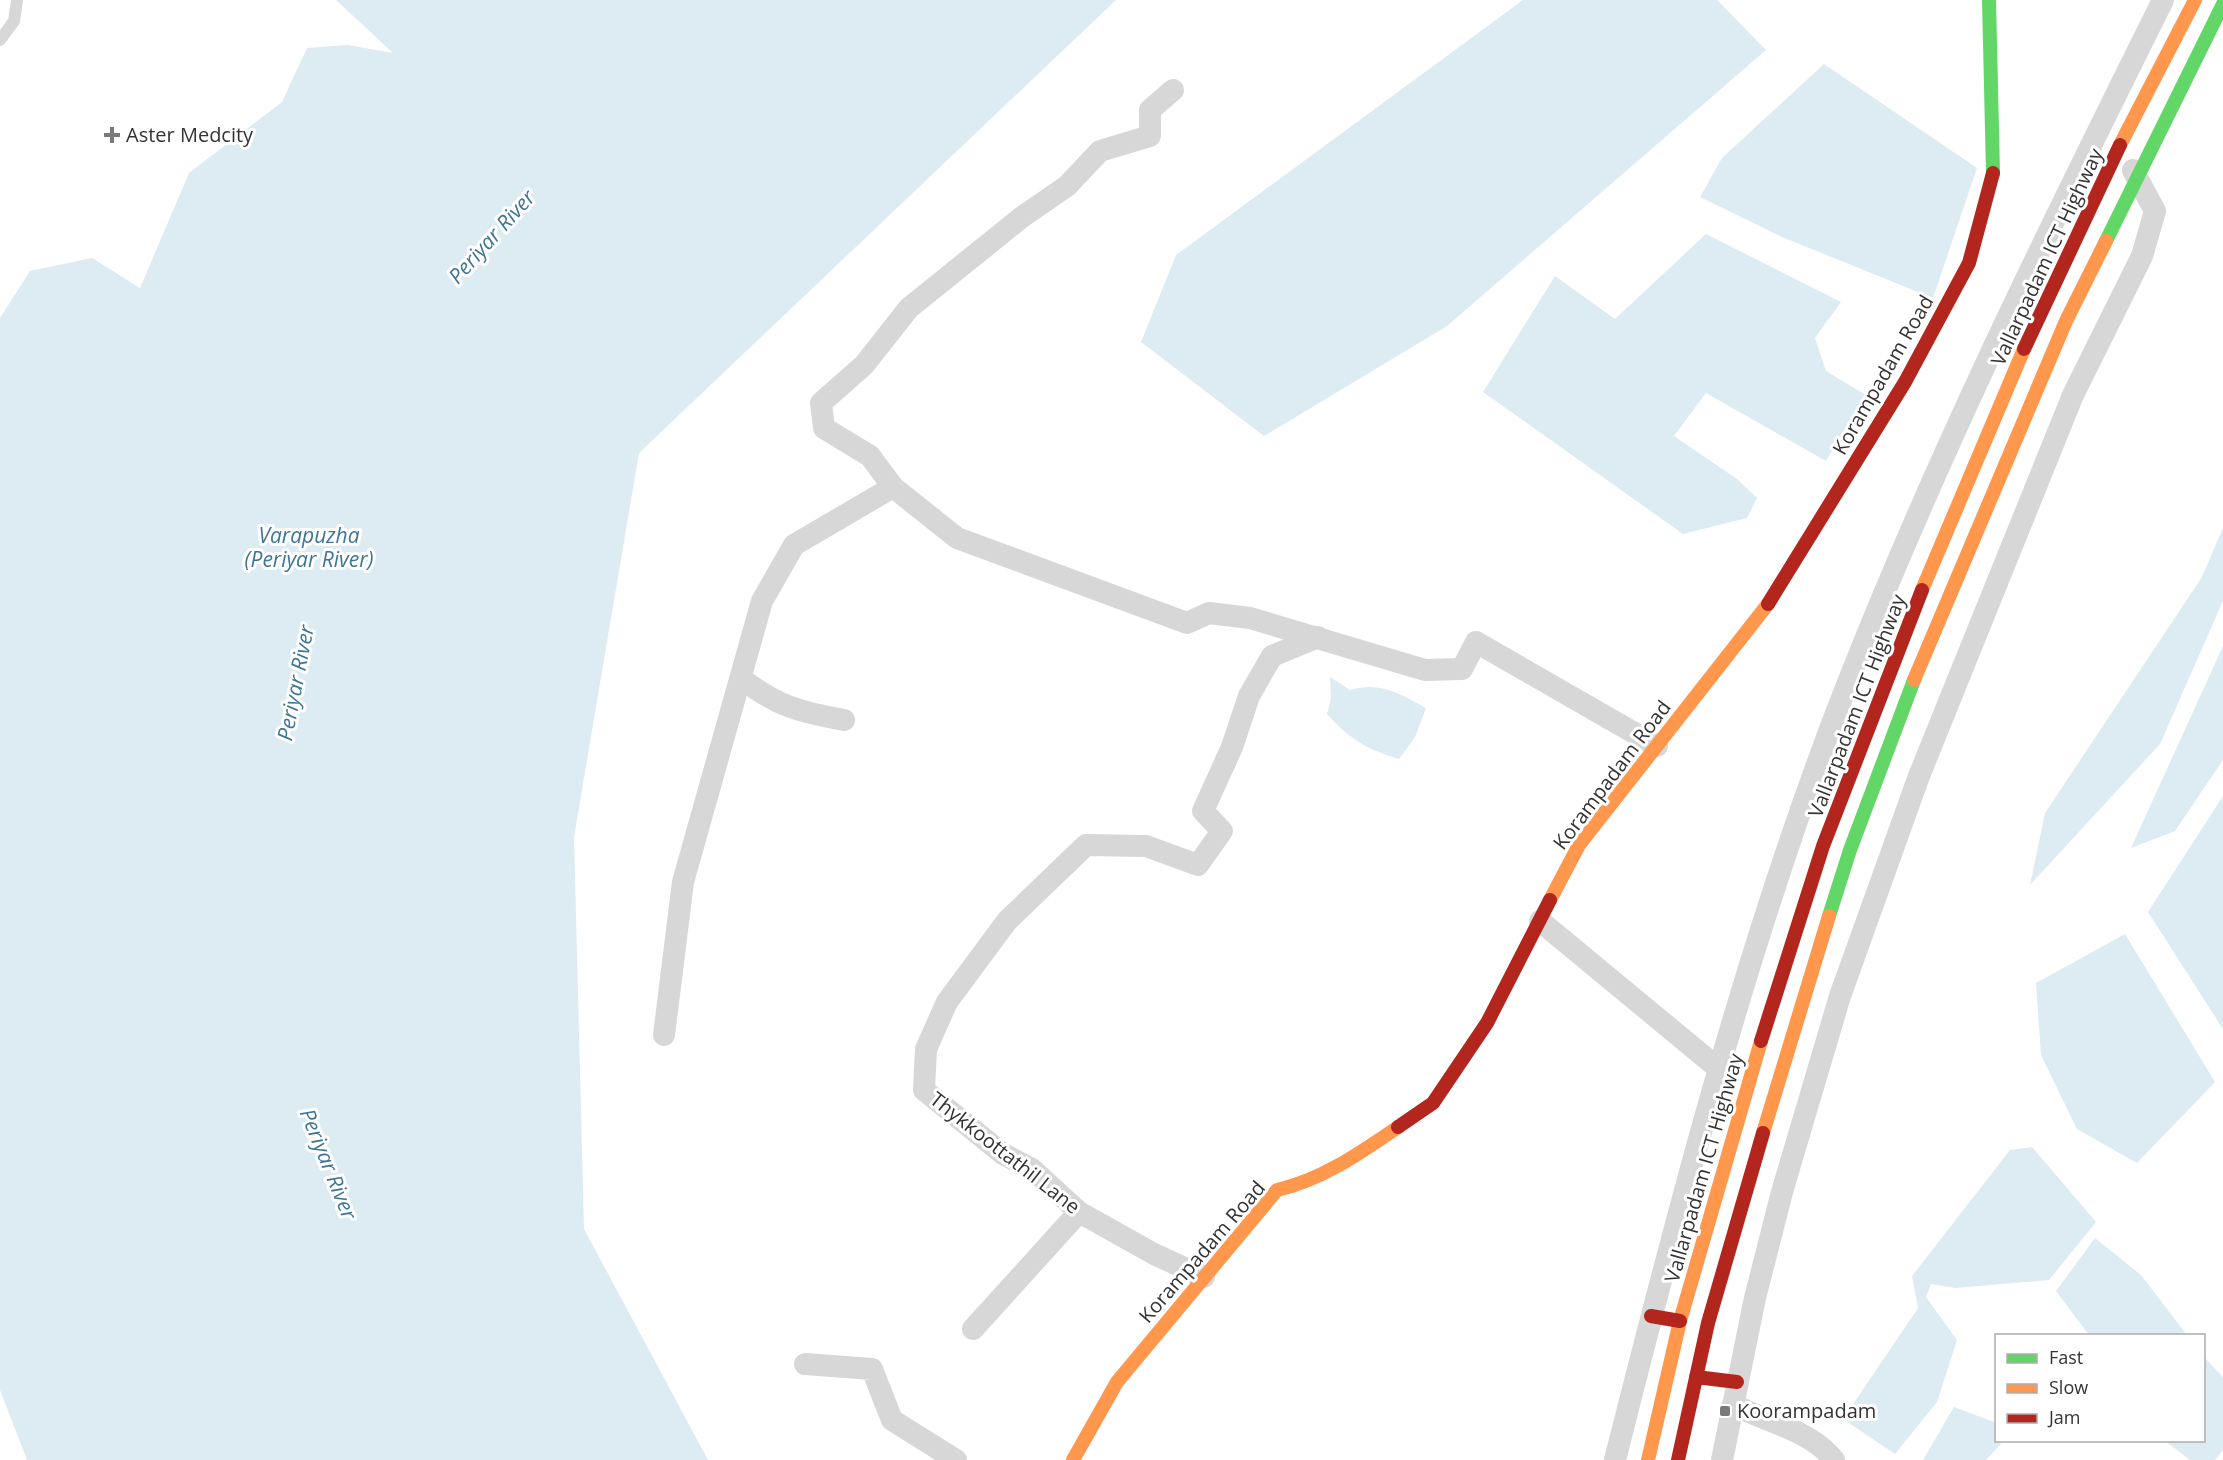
<svg xmlns="http://www.w3.org/2000/svg" width="2223" height="1460" font-family="'Open Sans',sans-serif">
<style>
.water{fill:#ddebf3}
.lines{fill:none;stroke-linecap:round;stroke-linejoin:round}
.lane{stroke:#d7d7d7;stroke-width:12}
.street{stroke:#d7d7d7;stroke-width:22}
.fast{stroke:#63d668;stroke-width:14}
.slow{stroke:#ff974d;stroke-width:14}
.jam{stroke:#b3261e;stroke-width:14}
.poi-dot{fill:#7a7a7a;stroke:#fff;stroke-width:2}
.labels{text-anchor:middle;stroke-width:6;stroke-linejoin:round;paint-order:stroke}
.poi-label{font-size:20px;fill:#333;stroke:#fff;text-anchor:start}
.street-label{font-size:20px;fill:#333;stroke:#fff}
.water-label{font-size:21px;font-style:italic;fill:#3f7597;stroke:#fff}
</style>
<rect width="100%" height="100%" fill="#fff"/>
<path class="water" d="M 336,0 L 1116,0 L 639,453 L 574,837 L 584,1229 L 708,1460 L 27,1460 L 0,1390 L 0,318 L 30,271 L 92,258 L 140,288 L 189,173 L 282,102 L 307,48 L 348,45 L 393,53 Z
M 1523,0 L 1717,0 L 1766,50 L 1447,326 L 1264,436 L 1141,342 L 1176,255 Z
M 1824,64 L 1977,168 L 1933,298 L 1782,237 L 1700,197 L 1722,158 Z
M 1706,234 L 1841,302 L 1815,338 L 1826,371 L 1866,395 L 1826,461 L 1706,393 L 1674,436 L 1737,479 L 1757,498 L 1747,518 L 1683,534 L 1483,392 L 1555,276 L 1615,319 Z
M 2223,528 L 2223,601 L 2160,744 L 2030,885 L 2045,813 L 2202,577 Z
M 2223,646 L 2223,760 L 2175,831 L 2131,848 Z
M 1330,677 L 1350,690 C 1380,681 1400,694 1426,708 L 1415,737 L 1399,759 C 1368,750 1348,738 1327,714 L 1331,698 Z
M 2223,796 L 2223,1029 L 2148,912 Z
M 2125,934 L 2215,1082 L 2137,1163 L 2077,1129 L 2041,1055 L 2036,983 Z
M 2032,1147 L 2096,1222 L 2049,1280 L 1955,1288 L 1931,1284 L 1926,1297 L 1957,1340 L 1937,1402 L 1895,1454 L 1843,1419 L 1918,1308 L 1912,1276 L 2010,1150 Z
M 2095,1238 L 2141,1275 L 2187,1335 L 2089,1335 L 2056,1291 Z
M 2204,1357 L 2223,1377 L 2223,1450 L 2215,1460 L 2190,1460 L 2165,1441 L 2204,1440 Z
M 1954,1407 L 1994,1422 L 1996,1440 L 2001,1444 L 1986,1460 L 1923,1460 Z"/>
<g class="lines">
<path class="lane" d="M 0,40 L 14,21 L 17,0"/>
<path class="street" d="M 1173,90 L 1150,110 L 1150,136 L 1100,151 L 1067,186 L 1022,217 L 909,308 L 864,365 L 821,403 L 824,428 L 870,456 L 893,487 L 957,538 L 1187,623 L 1209,613 L 1250,618 L 1425,670 L 1462,669 L 1476,642 L 1657,746
M 741,678 C 776,706 800,712 844,720
M 1540,921 L 1719,1069
M 664,1035 L 683,882 L 762,601 L 794,545 L 893,487
M 1204,1277 L 1154,1254 L 1079,1212 L 1032,1169 L 1003,1154 L 924,1090 L 926,1049 L 947,1002 L 1007,921 L 1086,845 L 1146,846 L 1198,865 L 1222,831 L 1203,811 L 1232,747 L 1249,696 L 1272,656 L 1318,637
M 973,1329 L 1079,1212
M 805,1364 L 872,1369 L 892,1420 L 956,1460
M 1733,1404 C 1766,1423 1810,1429 1834,1460
M 1615,1460 C 1677,1214 1741,967 1830,729 C 1925,479 2044,239 2163,0
M 1722,1460 L 1755,1298 L 1782,1192 L 1840,996 L 1919,776 L 2073,395 L 2142,256 L 2155,211 L 2133,170"/>
<path class="fast" d="M 1989,0 L 1993,173
M 2106,241 L 2223,4
M 1829,916 L 1850,850 L 1914,680"/>
<path class="slow" d="M 2120,145 L 2195,0
M 1922,590 L 2024,349
M 1914,680 L 2066,321 L 2106,241
M 1550,900 L 1579,845 L 1768,604
M 1763,1133 L 1829,916
M 1073,1460 L 1117,1382 L 1277,1190 C 1322,1180 1360,1153 1398,1127
M 1648,1460 L 1680,1321 L 1761,1041"/>
<path class="jam" d="M 2024,349 L 2120,145
M 1768,604 L 1905,382 L 1969,263 L 1993,173
M 1761,1041 L 1823,846 L 1922,590
M 1398,1127 L 1433,1103 L 1487,1023 L 1550,900
M 1651,1316 L 1680,1321
M 1696,1377 L 1737,1382
M 1678,1460 L 1708,1323 L 1763,1133"/>
</g>
<g class="poi-dot">
<path d="M109 126h6v6h6v6h-6v6h-6v-6h-6v-6h6z"/>
<rect x="1719" y="1405" width="12" height="12" rx="3"/>
</g>
<g class="labels">
<g class="poi-label">
<text x="126" y="142">Aster Medcity</text>
<text x="1737" y="1418">Koorampadam</text>
</g>
<g class="street-label">
<text transform="translate(2047 257) rotate(-65)" y="7">Vallarpadam ICT Highway</text>
<text transform="translate(1883 375) rotate(-60)" y="7">Korampadam Road</text>
<text transform="translate(1857 706) rotate(-69)" y="7">Vallarpadam ICT Highway</text>
<text transform="translate(1612 775) rotate(-53)" y="7">Korampadam Road</text>
<text transform="translate(1005 1153) rotate(38)" y="7">Thykkoottathil Lane</text>
<text transform="translate(1704 1168) rotate(-74)" y="7">Vallarpadam ICT Highway</text>
<text transform="translate(1202 1252) rotate(-49)" y="7">Korampadam Road</text>
</g>
<g class="water-label">
<text transform="translate(492 237) rotate(-48)" y="7">Periyar River</text>
<text x="309" y="543">Varapuzha<tspan x="309" dy="24">(Periyar River)</tspan></text>
<text transform="translate(296 683) rotate(-79)" y="7">Periyar River</text>
<text transform="translate(328 1164) rotate(68)" y="7">Periyar River</text>
</g>
</g>
<rect x="1995" y="1334" width="210" height="108" fill="#ffffff" stroke="#adadad" stroke-width="1.5"/>
<rect x="2007" y="1354" width="30" height="9" fill="#63d668" stroke="#adadad" stroke-width="1.5"/>
<text x="2049" y="1364" font-size="18" fill="#333333">Fast</text>
<rect x="2007" y="1384" width="30" height="9" fill="#ff974d" stroke="#adadad" stroke-width="1.5"/>
<text x="2049" y="1394" font-size="18" fill="#333333">Slow</text>
<rect x="2007" y="1414" width="30" height="9" fill="#b3261e" stroke="#adadad" stroke-width="1.5"/>
<text x="2049" y="1424" font-size="18" fill="#333333">Jam</text>
</svg>
